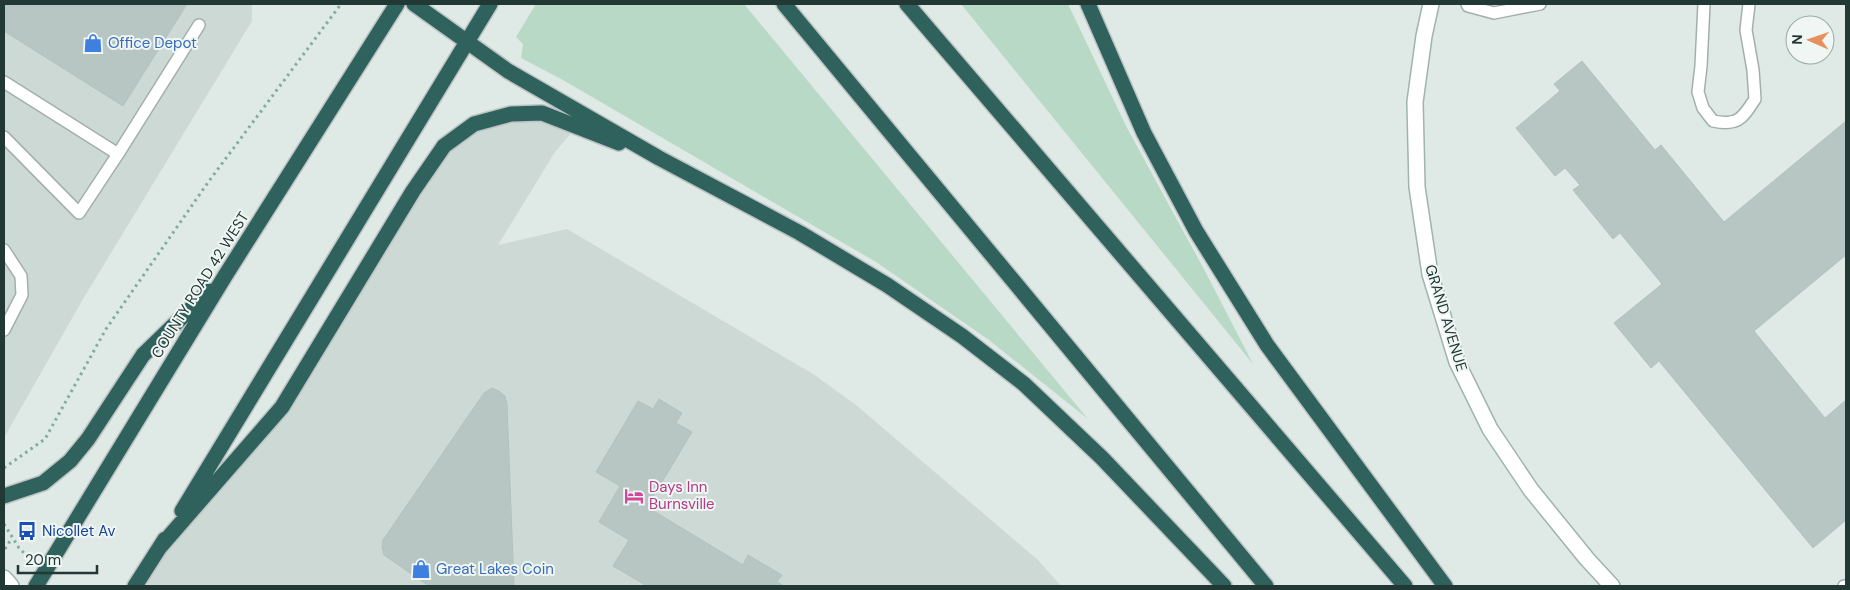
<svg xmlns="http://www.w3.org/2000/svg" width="1850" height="590" font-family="'DM Sans',sans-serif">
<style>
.built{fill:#cdd9d5}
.green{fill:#b8d9c5}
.building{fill:#b7c6c2;stroke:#b2c2bd}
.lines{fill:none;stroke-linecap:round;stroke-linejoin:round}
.lane-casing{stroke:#a2b0ad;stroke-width:14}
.secondary-casing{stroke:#9fb4af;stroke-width:18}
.highway-casing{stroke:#bcc3c2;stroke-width:18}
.path{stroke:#81aba3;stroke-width:3;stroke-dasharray:2.5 4;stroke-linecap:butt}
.lane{stroke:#fff;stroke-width:11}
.secondary{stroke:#fff;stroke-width:15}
.highway{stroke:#2f625d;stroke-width:15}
.labels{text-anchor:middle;stroke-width:4;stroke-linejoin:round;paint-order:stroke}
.shop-label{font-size:15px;fill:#366cbe;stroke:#eff6f3;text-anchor:start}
.street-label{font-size:15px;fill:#213834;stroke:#eff6f3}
.hotel-label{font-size:15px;fill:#b23c85;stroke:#eff6f3;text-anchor:start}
.transit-label{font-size:15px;fill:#164399;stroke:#eff6f3;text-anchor:start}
</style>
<rect width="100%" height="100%" fill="#dfe9e6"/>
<path class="built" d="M 4,4 L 252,4 L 252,21 L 83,299 L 5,436 Z
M 511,114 L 576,127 L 555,152 L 498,245 L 567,229 L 813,374 L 856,405 L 1038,560 L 1061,586 L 135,586 L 282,407 L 444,146 Z"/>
<path class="green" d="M 536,4 L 744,4 L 1088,419 L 989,340 L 876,262 L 563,80 L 521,58 L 523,44 L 516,37 Z
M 961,4 L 1068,4 L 1126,126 L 1206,273 L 1253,364 Z"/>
<path class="building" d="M 4,4 L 187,4 L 123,106 L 4,31 Z
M 1582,61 L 1655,150 L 1661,145 L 1724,222 L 1846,121 L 1846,255 L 1754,331 L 1825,418 L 1846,400 L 1846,520 L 1813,548 L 1659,361 L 1651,368 L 1614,323 L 1662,284 L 1620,233 L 1613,239 L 1573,190 L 1580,185 L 1565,168 L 1555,176 L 1516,128 L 1560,91 L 1554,84 Z
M 492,388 L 499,391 L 505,396 L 507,404 L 514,586 L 429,586 L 384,555 L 382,547 L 383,540 L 484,393 Z
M 659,399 L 682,413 L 676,423 L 692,432 L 647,507 L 743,565 L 748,555 L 782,575 L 777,582 L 784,586 L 647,586 L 613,566 L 629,540 L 599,522 L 620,486 L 596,472 L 638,401 L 653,409 Z"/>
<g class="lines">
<g class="lane-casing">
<path id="lane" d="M 1467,4 L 1468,6 L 1494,13 L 1540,4
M 1704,4 L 1701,66 L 1698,92 L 1703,108 L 1713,121 C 1738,126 1742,119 1755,99 L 1753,70 L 1746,30 L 1749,4
M 4,82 L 118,154 L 199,25
M 4,137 L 79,213 L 118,154
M 4,250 L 21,276 L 22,295 L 4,330
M 1844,586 L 1846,586"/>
</g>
<g class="secondary-casing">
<path id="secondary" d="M 1431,4 L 1424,36 L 1415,102 L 1417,187 L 1430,274 L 1457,362 L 1490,429 L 1531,490 L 1587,559 L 1612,586
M 4,578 L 11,586"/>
</g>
<g class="highway-casing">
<path id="highway" d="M 414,4 L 508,71 L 659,158 L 800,233 L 887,285 L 962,336 L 1024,384 L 1102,458 L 1224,586
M 784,4 L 1266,586
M 907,4 L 1405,586
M 1088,4 L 1144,133 L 1196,231 L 1267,345 L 1445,586
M 4,496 L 43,483 L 70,461 L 88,439 L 143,355 L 209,291
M 182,511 L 490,4
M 160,547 L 282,407 L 413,191 L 444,146 L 474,124 L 511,114 L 542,113 L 619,143
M 36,586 L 225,276 L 397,4
M 135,586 L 165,539"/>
</g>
<path class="path" d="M 4,468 L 45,439 L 106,329 L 209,181 L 341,4
M 4,524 L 19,548 L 29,558
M 5,549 L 12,538"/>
<use href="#lane" class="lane"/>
<use href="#secondary" class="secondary"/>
<use href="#highway" class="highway"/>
</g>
<defs>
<g id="shop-bare" transform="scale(1.5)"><path d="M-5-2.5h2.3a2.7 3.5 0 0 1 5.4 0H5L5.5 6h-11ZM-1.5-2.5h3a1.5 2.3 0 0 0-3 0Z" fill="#3f7fe0" stroke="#eff6f3" stroke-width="2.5" paint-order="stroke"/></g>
<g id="hotel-bare" transform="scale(1.5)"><path d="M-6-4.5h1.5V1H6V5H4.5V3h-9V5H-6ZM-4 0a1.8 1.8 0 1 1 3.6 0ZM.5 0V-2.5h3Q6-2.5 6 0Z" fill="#d1479c" stroke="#eff6f3" stroke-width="2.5" paint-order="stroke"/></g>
<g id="bus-bare" transform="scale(1.5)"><path d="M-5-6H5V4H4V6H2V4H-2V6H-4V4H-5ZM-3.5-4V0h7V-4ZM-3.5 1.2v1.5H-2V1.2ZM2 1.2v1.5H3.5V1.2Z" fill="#1a4fb4" stroke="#eff6f3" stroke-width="2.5" paint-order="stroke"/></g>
</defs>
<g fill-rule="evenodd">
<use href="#shop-bare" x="93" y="43"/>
<use href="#hotel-bare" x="634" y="496"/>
<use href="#bus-bare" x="27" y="531"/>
<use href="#shop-bare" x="421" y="569"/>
</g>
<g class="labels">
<g class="shop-label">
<text x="108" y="48">Office Depot</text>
<text x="436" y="574">Great Lakes Coin</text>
</g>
<g class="street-label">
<text transform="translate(200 285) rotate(-58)" y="5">COUNTY ROAD 42 WEST</text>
<text transform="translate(1446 318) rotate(73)" y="5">GRAND AVENUE</text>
</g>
<g class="hotel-label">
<text x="649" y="492">Days Inn<tspan x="649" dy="17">Burnsville</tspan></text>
</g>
<g class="transit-label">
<text x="42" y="536">Nicollet Av</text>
</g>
</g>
<rect width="1850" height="590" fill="none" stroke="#213834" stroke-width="10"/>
<g transform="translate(1810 40) rotate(272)"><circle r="24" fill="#eff6f3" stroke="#9daaa7"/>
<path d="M0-4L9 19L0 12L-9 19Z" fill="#e8905d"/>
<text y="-8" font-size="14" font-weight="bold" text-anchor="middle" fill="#213834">N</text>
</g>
<path d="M18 565v8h79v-8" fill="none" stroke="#213834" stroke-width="2.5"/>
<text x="25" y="565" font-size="15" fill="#213834" stroke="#eff6f3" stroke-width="4" paint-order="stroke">20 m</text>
</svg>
